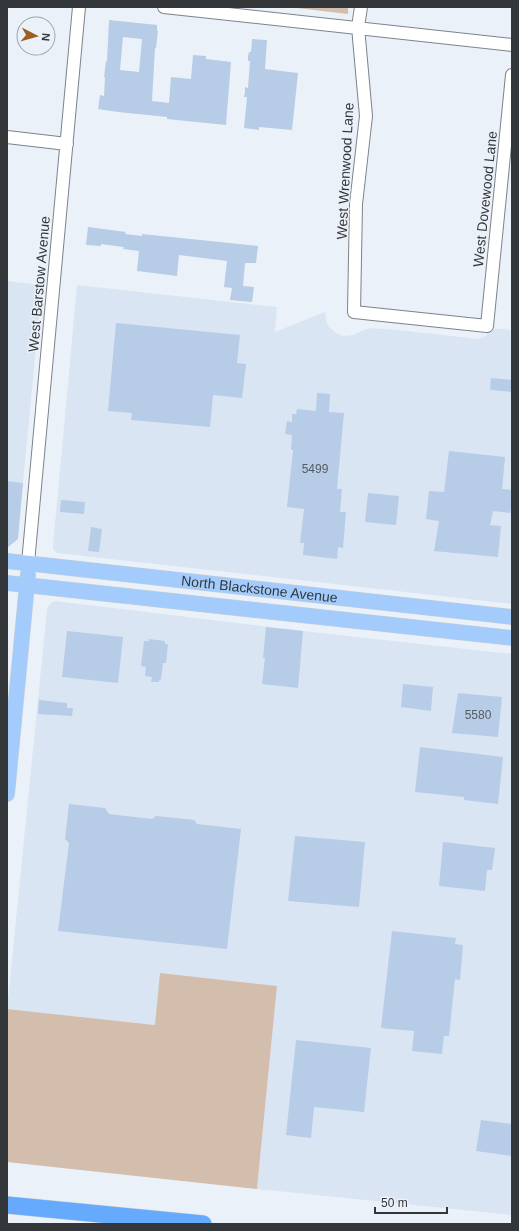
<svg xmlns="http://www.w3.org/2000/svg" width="519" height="1231" font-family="Arial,sans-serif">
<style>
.built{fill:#dae5f3}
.green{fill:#d3bead}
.building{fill:#b7cce6;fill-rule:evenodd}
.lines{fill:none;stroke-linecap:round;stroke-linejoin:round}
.minor-casing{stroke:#7d838a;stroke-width:14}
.major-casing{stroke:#cecfd0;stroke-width:16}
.highway-casing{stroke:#cecfd0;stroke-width:18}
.minor{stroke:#fff;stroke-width:12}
.major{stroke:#a3ccfd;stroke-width:15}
.highway{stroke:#65aafc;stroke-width:17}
.labels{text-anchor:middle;stroke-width:3;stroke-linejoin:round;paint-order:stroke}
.number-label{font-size:12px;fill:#555c65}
.street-label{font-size:14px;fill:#34373a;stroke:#ebf1f9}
</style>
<rect width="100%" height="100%" fill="#ebf1f9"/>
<path class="built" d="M 7,281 L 42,285 L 23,483 L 7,481 Z
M 77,285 L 277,307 L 275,332 L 325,312 L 326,320 L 329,327 L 335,332 L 342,336 L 353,335 L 364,330 L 370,328 L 398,330 L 478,339 L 486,336 L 489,328 L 512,330 L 512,604 L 57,553 L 53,549 L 53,546 Z
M 55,601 L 312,632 L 512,654 L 512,1215 L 257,1189 L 277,987 L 155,1025 L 7,1009 L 47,609 L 51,603 Z"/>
<path class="green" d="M 288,7 L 348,7 L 348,14 Z
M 160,973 L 277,986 L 257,1189 L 7,1162 L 7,1009 L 155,1025 Z"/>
<path class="building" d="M 109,20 L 157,25 L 157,31 L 158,31 L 156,48 L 155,48 L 152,101 L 169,103 L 171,77 L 191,79 L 193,55 L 206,56 L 206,59 L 231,62 L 226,125 L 167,119 L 167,117 L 118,112 L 98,109 L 100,95 L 104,96 L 105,77 L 104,77 L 106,61 L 107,61 ZM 123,37 L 142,39 L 139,72 L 120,70 Z
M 252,39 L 267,40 L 265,69 L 298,73 L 292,130 L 259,127 L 259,130 L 244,128 L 247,97 L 244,97 L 245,92 L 245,87 L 248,88 L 250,61 L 248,61 L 248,56 L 249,52 L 251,52 Z
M 88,227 L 126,232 L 125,234 L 142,236 L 142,234 L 258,246 L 256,263 L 245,263 L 243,286 L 254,287 L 252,302 L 230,300 L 232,288 L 224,287 L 227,261 L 179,255 L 177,276 L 137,271 L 139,251 L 123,249 L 124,247 L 101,244 L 101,246 L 86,245 Z
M 116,323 L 240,335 L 237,363 L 246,364 L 242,398 L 213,395 L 210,427 L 131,420 L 132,413 L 108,411 Z
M 491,378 L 512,380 L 512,392 L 490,390 Z
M 317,393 L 330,394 L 329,412 L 344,413 L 337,489 L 342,489 L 340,512 L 346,512 L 343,548 L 338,547 L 337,559 L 303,555 L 304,543 L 300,543 L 304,509 L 287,507 L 293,450 L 291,450 L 292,435 L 285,434 L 287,421 L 292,422 L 292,414 L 296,414 L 297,409 L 316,411 Z
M 449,451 L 505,457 L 502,489 L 512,490 L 512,503 L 510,513 L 493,511 L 490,525 L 501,526 L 498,557 L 434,551 L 439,521 L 426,519 L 429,491 L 444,492 Z
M 7,481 L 23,483 L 18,539 L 7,548 Z
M 368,493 L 399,496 L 396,525 L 365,522 Z
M 61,500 L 85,502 L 84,514 L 60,512 Z
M 91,527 L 102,529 L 99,552 L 88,551 Z
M 266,627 L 303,631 L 298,688 L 262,684 L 265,658 L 263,658 Z
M 67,631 L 123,637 L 118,683 L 62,677 Z
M 149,639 L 165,641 L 165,644 L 168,644 L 166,663 L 163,663 L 161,679 L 158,682 L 151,682 L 152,677 L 145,676 L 146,667 L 141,666 L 144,641 L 149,641 Z
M 403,684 L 433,687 L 431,711 L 401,707 Z
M 458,693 L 502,697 L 498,737 L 452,733 Z
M 39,700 L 67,703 L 67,708 L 73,708 L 72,716 L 38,714 Z
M 420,747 L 503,757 L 498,804 L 464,800 L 464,797 L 415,792 Z
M 69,804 L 105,808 L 109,814 L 152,819 L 156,816 L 194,820 L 197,824 L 241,829 L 227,949 L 58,931 L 69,843 L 65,839 Z
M 295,836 L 365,842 L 359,907 L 288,901 Z
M 443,842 L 495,848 L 492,870 L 487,870 L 485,891 L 439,886 Z
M 392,931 L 456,938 L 455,944 L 463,945 L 460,980 L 455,979 L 449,1036 L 444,1036 L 442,1054 L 412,1051 L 414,1031 L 381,1028 Z
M 296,1040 L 371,1048 L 364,1112 L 314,1107 L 311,1138 L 286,1135 Z
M 481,1120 L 512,1124 L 512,1156 L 476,1151 Z"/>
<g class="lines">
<g class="minor-casing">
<path id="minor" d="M 164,7 L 512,45
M 361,7 L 358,27 L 366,116 L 356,204 L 354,312 L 487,326 L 512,75
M 7,137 L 67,144
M 28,563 L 79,7"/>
</g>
<g class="major-casing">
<g id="major">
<path id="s1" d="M 7,561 L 512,617"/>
<path d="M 7,583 L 512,638"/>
<path d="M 7,794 L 28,574"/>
</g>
</g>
<g class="highway-casing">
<path id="highway" d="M 7,1205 L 203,1224"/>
</g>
<use href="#minor" class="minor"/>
<use href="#major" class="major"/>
<use href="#highway" class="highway"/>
</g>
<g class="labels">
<g class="number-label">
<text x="315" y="473">5499</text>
<text x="478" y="719">5580</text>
</g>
<g class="street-label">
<text transform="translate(345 171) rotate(-87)" y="5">West Wrenwood Lane</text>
<text transform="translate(485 199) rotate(-84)" y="5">West Dovewood Lane</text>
<text transform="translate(39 284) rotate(-85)" y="5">West Barstow Avenue</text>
<text dy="5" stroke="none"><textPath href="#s1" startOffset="254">North Blackstone Avenue</textPath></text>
</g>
</g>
<rect width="519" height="1231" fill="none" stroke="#34373a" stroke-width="16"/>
<g transform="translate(36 36) rotate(96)"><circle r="19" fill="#ebf1f9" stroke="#a2a7ad"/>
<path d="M0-3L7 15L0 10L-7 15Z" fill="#9c6022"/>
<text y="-6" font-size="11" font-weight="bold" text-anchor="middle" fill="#34373a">N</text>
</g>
<path d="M375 1207v6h72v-6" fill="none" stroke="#34373a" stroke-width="2"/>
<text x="381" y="1207" font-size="12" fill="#34373a" stroke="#ebf1f9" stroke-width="3" paint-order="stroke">50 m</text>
</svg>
